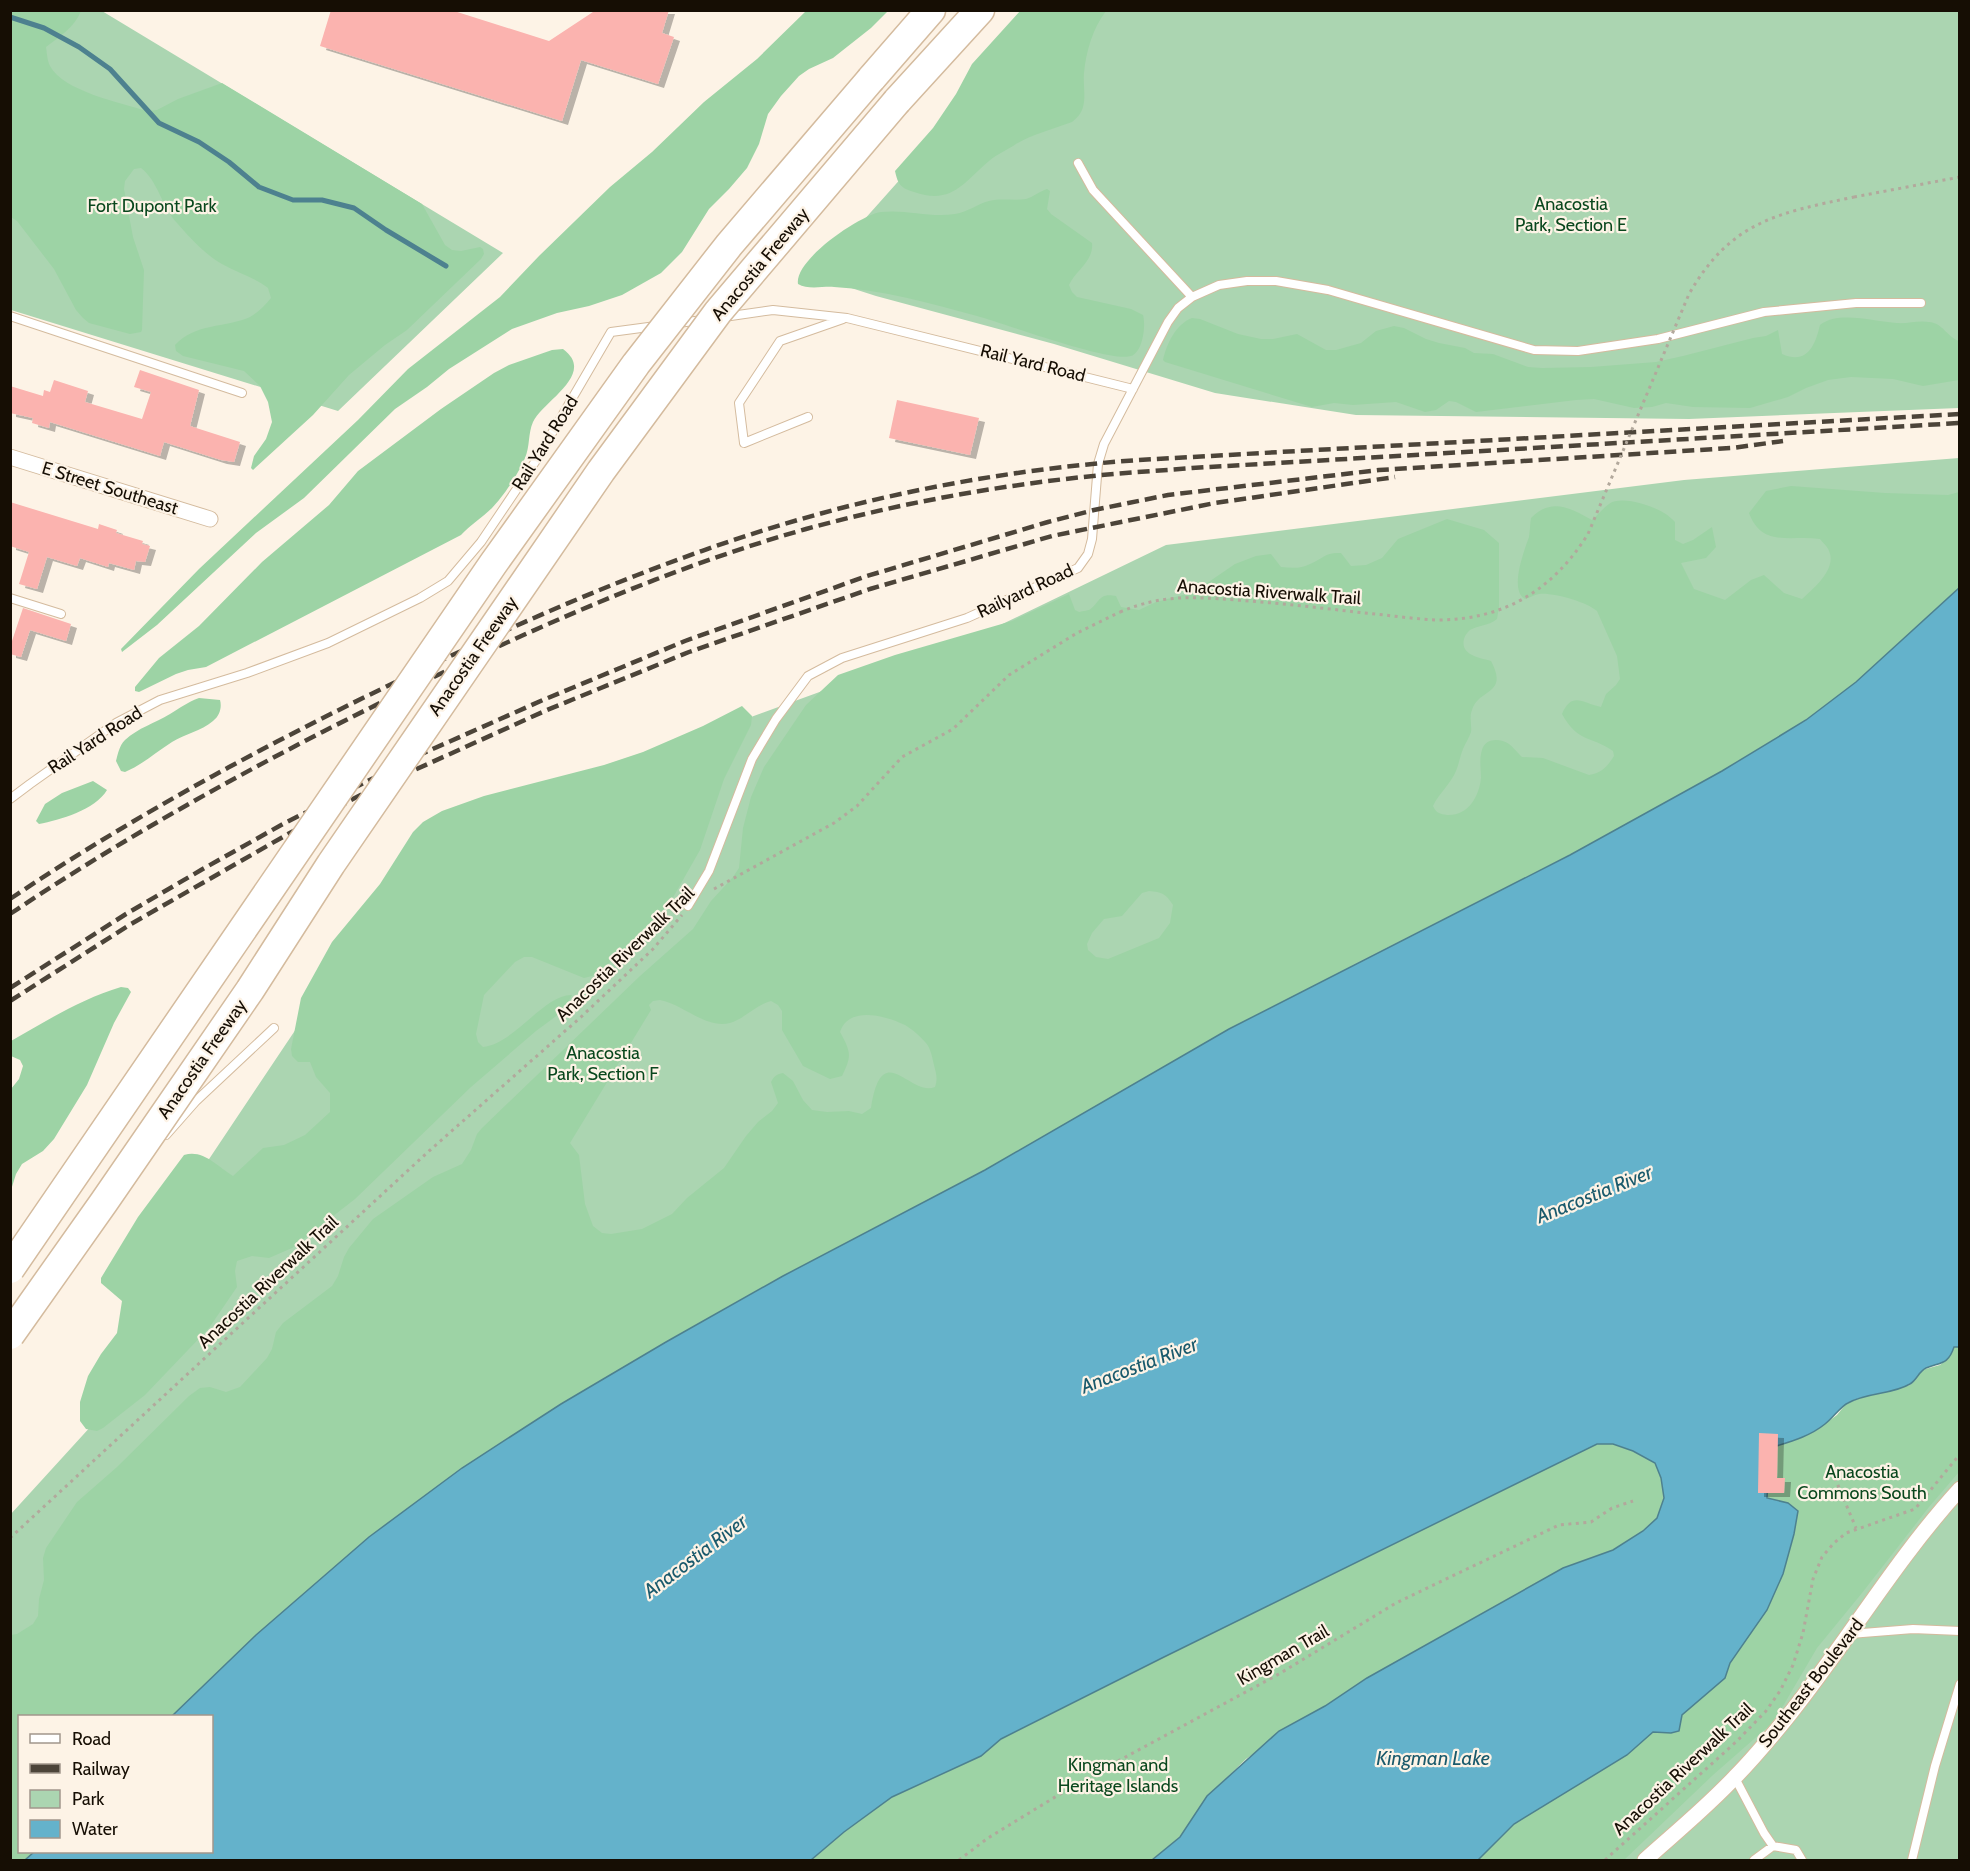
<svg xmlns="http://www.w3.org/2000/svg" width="1970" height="1871" font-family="Cabin,sans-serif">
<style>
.green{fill:#abd5b1}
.forest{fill:#9dd3a5;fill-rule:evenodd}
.water{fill:#64b2cb;stroke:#4d818f;stroke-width:1.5}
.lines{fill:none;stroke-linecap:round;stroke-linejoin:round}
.stream{stroke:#4d818f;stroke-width:5}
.building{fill:#fbb3af;filter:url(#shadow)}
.service-casing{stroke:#d4bb9e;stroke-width:10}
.minor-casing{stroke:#d4bb9e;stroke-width:17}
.motorway-casing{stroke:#d4bb9e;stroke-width:31}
.path{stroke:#b2a89c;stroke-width:3;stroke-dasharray:3 4.5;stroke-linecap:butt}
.service{stroke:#fff;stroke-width:8}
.minor{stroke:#fff;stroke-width:15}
.motorway{stroke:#fff;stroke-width:28}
.rail{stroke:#4c4439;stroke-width:4.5;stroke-dasharray:12 6;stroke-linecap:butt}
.motorway-bridge-casing{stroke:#d4bb9e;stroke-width:31;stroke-linecap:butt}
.path-bridge{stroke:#b2a89c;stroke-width:3;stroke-dasharray:3 4.5;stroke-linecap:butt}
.motorway-bridge{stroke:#fff;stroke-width:28}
.labels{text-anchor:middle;stroke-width:4.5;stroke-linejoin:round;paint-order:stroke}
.park-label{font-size:18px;fill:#09471d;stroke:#fdf3e6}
.street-label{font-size:18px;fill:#160e04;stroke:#fdf3e6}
.water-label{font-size:20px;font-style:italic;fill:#1a5a6c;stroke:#fdf3e6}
</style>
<defs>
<filter id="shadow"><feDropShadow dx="6" dy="4" stdDeviation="0" flood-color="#0004"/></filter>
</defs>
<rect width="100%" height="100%" fill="#fdf3e6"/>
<path class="green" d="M 10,11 L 102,11 L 503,253 L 338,411 L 11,310 Z
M 1050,11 L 1959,11 L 1959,408 L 1689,419 L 1356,415 L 1215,393 L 1054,344 L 876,296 L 814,276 Z
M 1959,458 L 1959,588 L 1722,771 L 1570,855 L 985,1170 L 783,1276 L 256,1635 L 172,1716 L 20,1716 L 20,1852 L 34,1852 L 25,1860 L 10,1860 L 10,1515 L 134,1379 L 163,1228 L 425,836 L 992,629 L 1166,545 L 1684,480 Z
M 1959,1347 L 1959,1860 L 1478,1860 Z"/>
<path class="forest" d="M 10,11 L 81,11 C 74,28 60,36 46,47 C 47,53 47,60 50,66 C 63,91 121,103 147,111 L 157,110 L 178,99 L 222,83 L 422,204 L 445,245 L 452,250 L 461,251 L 480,247 L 483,249 L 484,254 L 481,259 L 407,330 L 385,345 L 349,375 L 313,415 L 253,470 L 251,468 L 254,456 L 266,439 L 272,422 L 268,402 L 260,386 L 244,371 L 183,356 L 176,351 L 175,345 C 195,323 225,328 250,317 C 259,312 265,305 271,298 L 268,288 C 254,277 238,273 222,264 C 208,257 188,236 177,223 C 162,207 158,181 141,168 L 134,169 L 125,181 L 124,189 L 133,237 L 144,270 L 142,330 L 141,332 L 130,334 L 89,323 L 83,318 L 76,310 L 54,269 L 17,221 L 11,217 Z
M 806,11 L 888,11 L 871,28 L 833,58 L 809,69 L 799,76 L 781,96 L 768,114 L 759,144 L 747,168 L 729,189 L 709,209 L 682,252 L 661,273 L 622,295 L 589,306 L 557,313 L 512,329 L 449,369 L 427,387 L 395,409 L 304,498 L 256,533 L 157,625 L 122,652 L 121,649 L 199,569 L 358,420 L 408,369 L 500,297 L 539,256 L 610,187 L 652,152 L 704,102 L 757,59 Z
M 1020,11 L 1106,11 C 1093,28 1086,51 1084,73 C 1083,84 1086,97 1083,107 C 1081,114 1077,118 1072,122 C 1053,129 1033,134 1016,144 C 1007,150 997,154 989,161 C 963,183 952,205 914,192 C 901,188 898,185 895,171 L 933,128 L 956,94 L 972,64 Z
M 1047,189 L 1050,191 L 1047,209 L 1051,214 L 1092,243 C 1094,261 1076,270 1069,285 L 1072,292 L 1077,297 L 1131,309 L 1143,315 C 1146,325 1143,352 1131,356 C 1111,363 1003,323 977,316 C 930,303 883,290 834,287 C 823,286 808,290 798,284 C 794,260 860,215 881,212 C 906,209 930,218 955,214 C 968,212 977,204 989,201 C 1001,198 1014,201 1026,199 C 1033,197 1040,191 1047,189 Z
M 1192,318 L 1200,319 L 1238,334 L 1261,339 L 1273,339 L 1297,334 L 1326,350 L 1336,350 L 1361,343 L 1376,331 L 1394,326 L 1404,328 L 1426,339 L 1439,343 L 1465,348 L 1474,353 L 1493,354 L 1528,367 L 1542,368 L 1591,367 L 1656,362 L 1683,356 L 1753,338 L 1766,336 L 1778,330 L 1782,354 C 1807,365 1815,346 1820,325 C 1839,310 1875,322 1897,323 C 1907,324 1919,320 1929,322 C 1943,323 1947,337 1959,341 L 1959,380 L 1923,386 L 1893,379 L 1851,377 L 1828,380 L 1806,388 L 1788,397 L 1750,408 L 1693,407 L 1666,403 L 1652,407 L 1634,408 L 1594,399 L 1576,400 L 1476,412 L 1456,402 L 1449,401 L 1436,410 L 1425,412 L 1396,402 L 1353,405 L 1334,403 L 1312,407 L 1165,362 L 1163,360 C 1167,343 1176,324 1192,318 Z
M 563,349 C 597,374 543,401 533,422 C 528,433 530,447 525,458 C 519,473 503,497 492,508 C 482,518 470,525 461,535 L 206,667 L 188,670 L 176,674 L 139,692 L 135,691 L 135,687 L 159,658 L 199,626 L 262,562 L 329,505 L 358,471 L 441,409 L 494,373 L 509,365 L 552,350 Z
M 1791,486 L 1885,493 L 1948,495 L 1959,492 L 1959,588 L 1857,682 L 1806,720 L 1722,771 L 1570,855 L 1356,963 L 985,1170 L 783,1276 L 666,1342 L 561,1404 L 462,1468 L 369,1537 L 256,1635 L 172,1716 L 20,1716 L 20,1852 L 34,1852 L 25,1860 L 11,1860 L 11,1635 L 17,1634 L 33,1624 L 38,1616 L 39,1599 L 44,1580 L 43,1558 L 46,1548 L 77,1502 L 117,1467 L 189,1396 L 200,1388 L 210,1387 L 226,1392 L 240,1387 L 267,1358 L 272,1349 L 276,1332 L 283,1323 L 332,1286 L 338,1276 L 344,1257 L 349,1248 L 373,1219 L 433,1177 L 462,1164 L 471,1150 L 477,1134 L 482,1128 L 640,976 L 693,929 L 711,901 L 733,877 L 739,868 L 743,828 L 751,797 L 764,767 L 806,705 L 838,675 L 895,655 L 1012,621 L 1069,594 L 1075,610 L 1079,612 C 1079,612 1089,610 1089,610 C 1100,603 1098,592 1116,596 L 1121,607 L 1139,610 L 1156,602 L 1194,592 L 1235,564 L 1256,556 L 1271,554 L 1281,567 C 1291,568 1301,569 1310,564 C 1324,558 1325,552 1341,553 L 1351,566 L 1366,565 L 1382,558 L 1398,539 L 1447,519 L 1484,530 L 1499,543 L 1499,607 L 1497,619 C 1489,626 1478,625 1470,630 C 1467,633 1465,635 1464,639 C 1460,655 1479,658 1491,661 C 1509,695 1479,688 1472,710 C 1469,717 1472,725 1471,732 C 1469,738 1465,744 1463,749 C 1460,756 1459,764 1456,771 C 1450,785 1439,793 1433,806 C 1436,813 1440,814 1447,815 C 1468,816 1479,797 1481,778 C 1481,769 1479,759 1482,750 C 1485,738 1500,738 1509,744 C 1513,747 1518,753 1522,757 L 1543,758 L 1589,775 C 1602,773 1607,767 1614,756 L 1613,751 C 1590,735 1578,743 1562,714 C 1572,691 1582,703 1601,707 L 1606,694 L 1616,685 L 1620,679 L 1617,656 L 1597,611 C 1587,602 1552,592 1539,594 C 1534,595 1529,598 1525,599 C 1509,590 1524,551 1529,537 C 1530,530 1530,524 1531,518 C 1552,497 1570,508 1592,520 C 1598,515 1603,508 1609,504 C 1621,495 1653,506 1664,513 C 1668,515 1672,519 1675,522 L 1675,540 L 1683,544 L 1693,540 L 1712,527 L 1716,547 L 1706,558 L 1681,563 L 1694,589 L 1725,600 L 1751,580 L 1764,575 L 1784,593 L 1802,599 C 1814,588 1837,569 1829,551 C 1828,547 1823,543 1820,539 C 1791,535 1762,548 1749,513 L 1766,491 ZM 1149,891 C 1162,892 1166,894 1173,905 L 1170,923 L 1159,938 L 1108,959 L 1096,957 L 1088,950 L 1087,944 L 1092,933 L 1104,919 L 1122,916 L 1142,893 ZM 660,1000 C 683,1004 705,1029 730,1023 C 744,1019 756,1005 771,1001 L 778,1005 L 782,1011 L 782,1030 L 803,1066 L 830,1079 L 842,1076 C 852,1056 851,1052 840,1032 C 849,1005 886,1016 905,1025 C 912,1029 921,1037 926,1043 C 931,1049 932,1057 934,1065 C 936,1073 938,1079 935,1087 C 910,1098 882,1036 871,1108 L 862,1114 L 849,1111 L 827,1112 L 812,1110 L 803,1100 L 793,1081 L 783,1073 C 777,1074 774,1076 771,1082 L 778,1103 L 772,1111 L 758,1122 L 746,1136 L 724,1168 L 687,1198 L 672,1214 L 642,1229 L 611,1234 L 602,1233 L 593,1226 L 585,1204 L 579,1155 L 570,1143 L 651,1010 L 649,1005 L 653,1001 Z
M 199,698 L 220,700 C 222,707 220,716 213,721 C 201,731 185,734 172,742 C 156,752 142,765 125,772 L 121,771 L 116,761 C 118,754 119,746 125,740 C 138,728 155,723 170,714 C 180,708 188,702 199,698 Z
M 742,706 L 752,716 L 751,725 L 724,779 L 700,850 L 667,908 L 622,953 L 592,976 L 584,978 L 532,957 L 524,957 L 515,962 L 484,995 L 476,1034 L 478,1042 L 483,1047 C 516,1043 544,994 572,995 L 563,1011 L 536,1031 L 471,1087 L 355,1199 L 292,1248 L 269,1258 L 252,1256 L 237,1261 L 235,1271 L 237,1287 L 209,1328 L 145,1395 L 103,1428 L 97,1431 L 86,1429 L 80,1421 L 80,1402 L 88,1376 L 101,1354 L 117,1333 L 122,1301 L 101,1283 L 101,1278 L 138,1217 L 184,1155 C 203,1149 217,1166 233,1176 L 263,1148 L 284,1145 L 305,1135 L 330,1112 L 330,1093 L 316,1077 L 310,1062 L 298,1062 L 292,1056 L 291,1049 L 301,998 L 332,942 L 380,884 L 413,832 L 423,822 L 442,811 L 484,796 L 604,765 L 643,752 L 703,726 Z
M 93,781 L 107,790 C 95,810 60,820 39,824 L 36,821 L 45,804 L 62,793 Z
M 121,987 L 128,988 L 131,992 L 114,1023 L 87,1085 L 54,1139 L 43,1151 L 22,1164 L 16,1174 L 11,1190 L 11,1089 L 19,1079 L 23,1066 L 20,1060 L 11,1056 L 11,1041 C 46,1021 81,999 121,987 Z
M 1954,1347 L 1959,1347 L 1959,1472 L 1929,1507 L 1862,1593 L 1817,1648 L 1783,1706 L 1770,1725 L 1713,1775 L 1624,1860 L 1478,1860 L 1514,1824 L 1627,1755 L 1654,1732 L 1666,1732 L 1682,1715 L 1725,1678 L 1730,1663 L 1767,1610 L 1783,1574 L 1794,1534 L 1798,1511 L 1788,1503 L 1767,1498 L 1770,1448 L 1800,1438 L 1822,1426 L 1837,1415 L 1846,1404 L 1864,1396 L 1882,1393 L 1910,1385 L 1922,1370 L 1940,1365 L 1952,1353 Z
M 1597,1444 L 1613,1444 L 1633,1451 L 1655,1462 L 1661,1478 L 1664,1498 L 1657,1518 L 1643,1531 L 1613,1550 L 1563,1568 L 1367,1678 L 1325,1706 L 1246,1759 L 1208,1796 L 1180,1837 L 1152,1860 L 811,1860 L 844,1832 L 892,1797 L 981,1756 L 1001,1739 L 1162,1658 Z"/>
<path class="water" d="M 1959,588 L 1959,1347 L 1954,1347 C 1948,1365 1941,1362 1926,1368 C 1919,1371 1917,1380 1910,1384 C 1891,1395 1868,1392 1848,1403 C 1841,1406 1833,1418 1825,1424 C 1809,1437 1789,1442 1770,1448 L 1767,1498 L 1788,1503 L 1798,1511 L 1794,1534 L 1783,1574 L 1767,1610 L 1730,1663 L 1725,1678 L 1682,1715 L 1679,1731 L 1671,1733 L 1653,1732 L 1627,1755 L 1514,1824 L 1478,1860 L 1152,1860 L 1180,1837 L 1207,1796 L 1279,1731 L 1325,1706 L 1367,1678 L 1563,1568 L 1613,1550 L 1643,1531 L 1657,1518 L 1664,1498 L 1661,1478 L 1655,1463 L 1633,1451 L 1613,1444 L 1597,1444 L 1162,1658 L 1001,1739 L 981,1756 L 892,1797 L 844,1832 L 811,1860 L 25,1860 L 34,1852 L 212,1852 L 212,1716 L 172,1716 L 256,1635 L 369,1537 L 462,1468 L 561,1404 L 666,1342 L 783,1276 L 985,1170 L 1229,1029 L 1570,855 L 1722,771 L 1806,720 L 1856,682 Z"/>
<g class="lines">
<path class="stream" d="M 10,17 L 44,28 L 79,47 L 110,69 L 159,123 L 199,142 L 229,162 L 259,187 L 293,200 L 322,200 L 354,208 L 386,230 L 446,266"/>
</g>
<path class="building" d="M 331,10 L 451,10 L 549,41 L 596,10 L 669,10 L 662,33 L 674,37 L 658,84 L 581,60 L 562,121 L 320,46 Z
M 140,370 L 199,390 L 190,426 L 240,442 L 234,462 L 221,460 L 164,442 L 160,456 L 50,422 L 49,428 L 32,423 L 33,418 L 10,413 L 10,386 L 43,396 L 44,390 L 50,392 L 54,380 L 88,391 L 85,402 L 142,419 L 151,392 L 134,387 Z
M 897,400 L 979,418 L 970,455 L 889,438 Z
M 10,502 L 98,529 L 99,524 L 117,530 L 116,533 L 143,541 L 142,544 L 150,546 L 145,562 L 136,561 L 134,570 L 109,563 L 108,567 L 80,558 L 77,566 L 47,557 L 37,589 L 19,584 L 29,552 L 10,546 Z
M 23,608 L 71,624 L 66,641 L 30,630 L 21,657 L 10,654 L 10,647 Z
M 1759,1433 L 1778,1434 L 1777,1478 L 1785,1478 L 1784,1493 L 1758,1493 Z"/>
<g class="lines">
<g class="service-casing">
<path id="service" d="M 1078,163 L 1093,190 L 1192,297
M 10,316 L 242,393
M 724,317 L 773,310 L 847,318 L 1133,389
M 677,323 L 704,320
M 808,417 L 744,443 L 739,403 L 780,341 L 843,319
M 10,598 L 61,614
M 10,799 L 30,784 L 116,723 L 160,700 L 247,673 L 328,643 L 420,598 L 448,581 L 481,542 L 535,462 L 611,332 L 656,326
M 688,906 L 709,871 L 752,759 L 776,719 L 808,676 L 842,658 L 967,618 L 1078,568 L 1088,554 L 1092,539 L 1098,464 L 1104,444 L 1168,322 L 1178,308 L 1192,297 L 1219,285 L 1247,281 L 1276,281 L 1328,290 L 1534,350 L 1578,351 L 1658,339 L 1764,312 L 1856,303 L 1921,303
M 166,1135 L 196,1101 L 274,1028
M 1850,1634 L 1913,1629 L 1960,1631
M 1735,1778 L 1764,1833 L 1773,1846
M 1754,1860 L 1773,1846 L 1796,1850 L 1802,1860
M 1912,1860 L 1935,1766 L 1960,1684"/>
</g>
<g class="minor-casing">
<path id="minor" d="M 10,457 L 210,519
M 1645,1860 C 1675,1833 1707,1807 1735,1777 C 1754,1758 1772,1736 1789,1715 C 1848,1641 1896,1559 1960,1489"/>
</g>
<g class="motorway-casing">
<path id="motorway" d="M 871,79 L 931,10
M 897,101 L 980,10"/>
</g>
<path class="path" d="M 1854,197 L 1960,177
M 714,889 L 834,823 L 857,806 L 902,757 L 953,729 L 1009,675 L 1077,633 L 1120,612
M 1832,1471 L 1856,1528
M 10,1538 L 429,1151 L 581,1017 L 653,949 L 682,915
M 959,1860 L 988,1838 L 1083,1780 L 1279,1674 L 1396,1603 L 1559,1525 L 1591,1522 L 1612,1508 L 1633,1501
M 1605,1860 L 1737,1741 L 1766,1711 L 1780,1691 L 1793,1665 L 1803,1633 L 1813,1579 L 1822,1557 L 1834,1543 L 1846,1533 L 1915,1509 L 1960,1454"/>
<use href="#service" class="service"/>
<use href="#minor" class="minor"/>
<use href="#motorway" class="motorway"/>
<path class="rail" d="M 10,899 C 147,807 293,730 442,660 C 573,598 708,542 849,506 C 925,487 1004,473 1082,465 C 1118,461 1154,459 1191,457 L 1960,414
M 10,914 C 140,827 278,752 419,684 C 543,624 672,567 806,529 C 897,504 990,487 1083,477 C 1119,473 1156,471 1192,468 L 1960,423
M 10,988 L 126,914 L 201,870 L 283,824 L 417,756 L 543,700 L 685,641 L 867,576 L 1048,522 L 1094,510 L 1168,495 L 1379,470 L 1732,448 L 1783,441
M 10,1001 L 131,924 L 288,834 L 366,792 L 547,710 L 689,652 L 870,589 L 1052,536 L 1215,503 L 1395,477"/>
<g class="motorway-bridge-casing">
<path id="motorway-bridge" d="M 10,1269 L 493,564 L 636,364 L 729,245 L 871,79
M 10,1335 L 104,1202 L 250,990 L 331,864 L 601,471 L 718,312 L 897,101"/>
</g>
<path class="path-bridge" d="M 1120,612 C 1163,594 1192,597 1236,600 C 1279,603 1322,608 1364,613 C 1388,615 1413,619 1437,620 C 1504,620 1553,590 1588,534 L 1689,294 C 1731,221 1778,213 1854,197"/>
<use href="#motorway-bridge" class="motorway-bridge"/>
</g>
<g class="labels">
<g class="park-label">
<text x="1571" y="210">Anacostia<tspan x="1571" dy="21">Park, Section E</tspan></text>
<text x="152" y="212">Fort Dupont Park</text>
<text x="603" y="1059">Anacostia<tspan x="603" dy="21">Park, Section F</tspan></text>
<text x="1862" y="1478">Anacostia<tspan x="1862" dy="21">Commons South</tspan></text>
<text x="1118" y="1771">Kingman and<tspan x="1118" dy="21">Heritage Islands</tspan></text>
</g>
<g class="street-label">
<text transform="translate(760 264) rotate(-50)" y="6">Anacostia Freeway</text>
<text transform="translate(1033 363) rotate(14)" y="6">Rail Yard Road</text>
<text transform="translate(545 443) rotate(-58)" y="6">Rail Yard Road</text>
<text transform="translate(110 488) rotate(17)" y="6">E Street Southeast</text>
<text transform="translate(1025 591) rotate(-25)" y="6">Railyard Road</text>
<text transform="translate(1269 592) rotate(4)" y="6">Anacostia Riverwalk Trail</text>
<text transform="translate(473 656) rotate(-55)" y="6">Anacostia Freeway</text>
<text transform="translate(95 740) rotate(-33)" y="6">Rail Yard Road</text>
<text transform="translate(625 954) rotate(-44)" y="6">Anacostia Riverwalk Trail</text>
<text transform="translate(202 1059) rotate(-55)" y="6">Anacostia Freeway</text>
<text transform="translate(268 1282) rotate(-43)" y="6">Anacostia Riverwalk Trail</text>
<text transform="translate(1283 1655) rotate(-30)" y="6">Kingman Trail</text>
<text transform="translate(1811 1683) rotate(-52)" y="6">Southeast Boulevard</text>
<text transform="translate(1683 1769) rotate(-43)" y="6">Anacostia Riverwalk Trail</text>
</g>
<g class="water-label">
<text transform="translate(1594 1194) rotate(-22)" y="7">Anacostia River</text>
<text transform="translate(1139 1365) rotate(-21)" y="7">Anacostia River</text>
<text transform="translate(695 1556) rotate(-37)" y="7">Anacostia River</text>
<text x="1433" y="1765">Kingman Lake</text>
</g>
</g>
<rect width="1970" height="1871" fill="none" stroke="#160e04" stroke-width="24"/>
<rect x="18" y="1715" width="195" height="138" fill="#fdf3e6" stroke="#a1978c" stroke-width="1.5"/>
<rect x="30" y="1734" width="30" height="9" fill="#ffffff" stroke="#a1978c" stroke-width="1.5"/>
<text x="72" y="1745" font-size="18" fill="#160e04">Road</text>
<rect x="30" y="1764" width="30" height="9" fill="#4c4439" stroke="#a1978c" stroke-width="1.5"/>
<text x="72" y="1775" font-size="18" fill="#160e04">Railway</text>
<rect x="30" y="1790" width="30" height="18" fill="#abd5b1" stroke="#a1978c" stroke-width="1.5"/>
<text x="72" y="1805" font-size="18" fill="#160e04">Park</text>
<rect x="30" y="1820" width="30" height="18" fill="#64b2cb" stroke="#a1978c" stroke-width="1.5"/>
<text x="72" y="1835" font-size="18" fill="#160e04">Water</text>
</svg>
